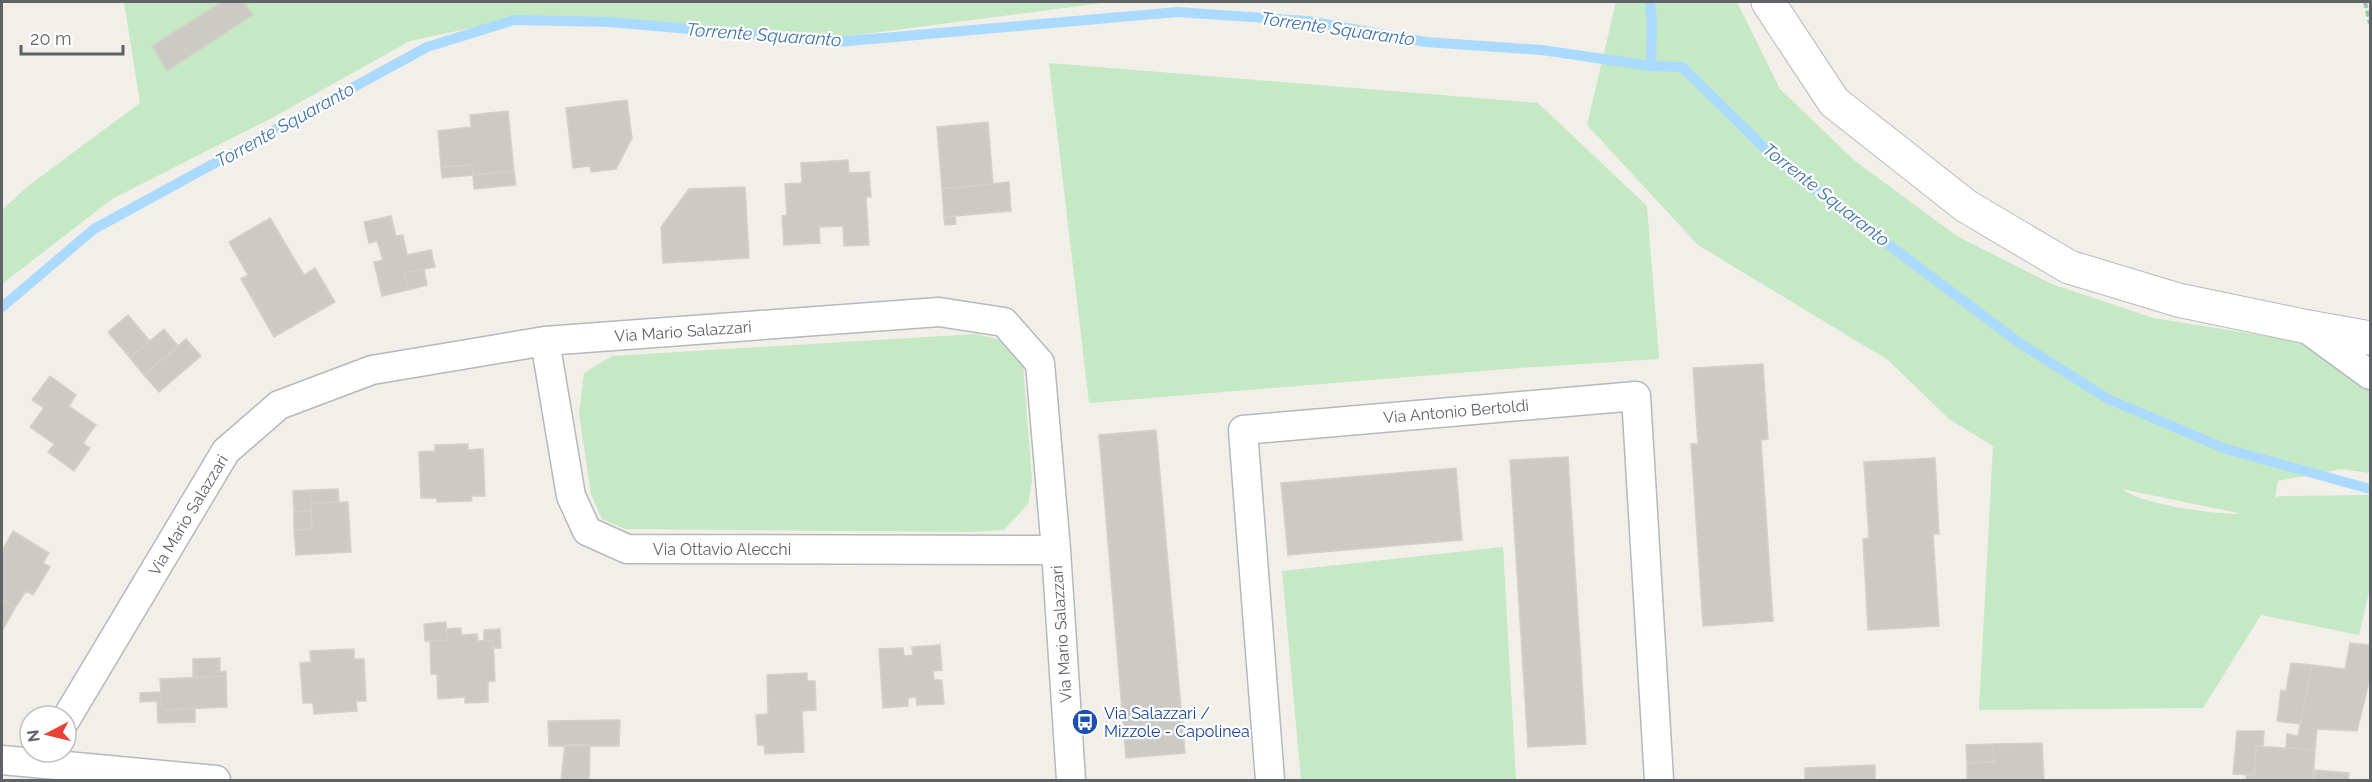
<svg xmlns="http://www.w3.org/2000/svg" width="2372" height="782" font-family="Raleway,sans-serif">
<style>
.green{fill:#c5e8c5;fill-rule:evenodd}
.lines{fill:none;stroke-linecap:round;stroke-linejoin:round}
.stream{stroke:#aadaff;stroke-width:10}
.building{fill:#cccac5;stroke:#d6d1c6;stroke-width:1.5}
.street-casing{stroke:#b5b8bc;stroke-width:31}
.secondary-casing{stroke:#b6babf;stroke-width:35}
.path{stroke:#9cc7a9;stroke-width:4;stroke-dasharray:6 3;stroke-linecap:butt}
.street{stroke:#fff;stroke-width:28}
.secondary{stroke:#fff;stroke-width:33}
.labels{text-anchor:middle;stroke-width:4.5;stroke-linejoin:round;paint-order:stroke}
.street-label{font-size:16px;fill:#5f6368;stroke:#fff}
.transit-label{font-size:16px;fill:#164399;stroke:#fff;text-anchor:start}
.water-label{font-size:18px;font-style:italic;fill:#4174aa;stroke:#fff}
</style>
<rect width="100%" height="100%" fill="#f1efe8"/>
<path class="green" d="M 124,2 L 1110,2 L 842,37 L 731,39 L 647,23 L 513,19 L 410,41 L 270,119 L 112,199 L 2,284 L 2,210 L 28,186 L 140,103 Z
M 1616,2 L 1737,2 L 1780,89 L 1855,161 L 1957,236 L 2052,284 L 2153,318 L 2310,343 L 2370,389 L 2370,473 L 2341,469 L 2278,481 L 2275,498 L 2280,496 L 2370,495 L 2370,588 L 2359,635 L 2261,615 L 2203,708 L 1979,710 L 1993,446 L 1949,419 L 1888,360 L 1698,245 L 1587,125 ZM 2122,489 L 2238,513 L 2238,514 C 2212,514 2140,504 2122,489 Z
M 1049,63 L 1538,103 L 1647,206 L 1659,359 L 1519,368 L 1089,403 Z
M 976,334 L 1005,341 L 1023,365 L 1032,481 L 1028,504 L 1004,530 L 972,532 L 625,529 L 602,519 L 591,494 L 579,414 L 584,373 L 612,356 Z
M 1503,547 L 1516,780 L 1301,780 L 1282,571 Z"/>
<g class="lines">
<path class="stream" d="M 1650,2 L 1652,23 L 1651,66
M 2,307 L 94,229 L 427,47 L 514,20 L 609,22 L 838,42 L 1177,12 L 1308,21 L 1426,42 L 1542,50 L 1651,66 L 1682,67 L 1781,164 L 2021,344 L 2108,399 L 2226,449 L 2370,489"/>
</g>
<path class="building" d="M 221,2 L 244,2 L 253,15 L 167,71 L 152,46 Z
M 627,100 L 632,138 L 616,169 L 591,172 L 590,166 L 573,168 L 566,108 Z
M 508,111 L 514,171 L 473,175 L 472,165 L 441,167 L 438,131 L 471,127 L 470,115 Z
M 988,122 L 993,184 L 942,189 L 937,127 Z
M 848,160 L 849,173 L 869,172 L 871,197 L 866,197 L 869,245 L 844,246 L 843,226 L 819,227 L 820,243 L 784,245 L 782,216 L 787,215 L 785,184 L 802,183 L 801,163 Z
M 472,165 L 473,175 L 442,178 L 441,167 Z
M 514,171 L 516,185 L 474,189 L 473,175 Z
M 1009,182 L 1011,211 L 944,217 L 942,189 Z
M 745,187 L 749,258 L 663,263 L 661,227 L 689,189 Z
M 391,216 L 396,236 L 403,235 L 407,255 L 431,250 L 435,267 L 404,273 L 408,290 L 382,296 L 374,262 L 383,260 L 377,241 L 369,243 L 364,222 Z
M 955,216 L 956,224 L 945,225 L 944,217 Z
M 270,218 L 304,275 L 315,268 L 335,302 L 274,337 L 241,279 L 248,275 L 229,242 Z
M 424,269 L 427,285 L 408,290 L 404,273 Z
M 128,315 L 150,341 L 130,358 L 108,332 Z
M 164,329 L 178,346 L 144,375 L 130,358 Z
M 186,339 L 201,356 L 159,392 L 144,375 Z
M 1763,364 L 1768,439 L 1761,440 L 1773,621 L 1703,626 L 1691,444 L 1698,444 L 1693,368 Z
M 50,376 L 76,395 L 69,406 L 96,425 L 83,443 L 90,448 L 74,471 L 48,452 L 54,444 L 30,427 L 44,408 L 32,400 Z
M 1156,430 L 1185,753 L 1126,758 L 1099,435 Z
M 468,444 L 468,450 L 483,449 L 485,496 L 471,496 L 472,501 L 437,502 L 437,498 L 421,498 L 419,452 L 435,451 L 435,445 Z
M 1568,457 L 1586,744 L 1528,747 L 1510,460 Z
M 1935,458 L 1939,534 L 1933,534 L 1939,626 L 1868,630 L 1863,539 L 1869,538 L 1864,462 Z
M 1456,468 L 1462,540 L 1288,555 L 1281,483 Z
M 338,489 L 339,502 L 311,503 L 310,490 Z
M 310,490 L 311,511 L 294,512 L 293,491 Z
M 348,502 L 351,552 L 296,555 L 294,530 L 312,529 L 311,503 Z
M 311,511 L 312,529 L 294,530 L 294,512 Z
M 13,531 L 49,553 L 43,563 L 50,567 L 33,595 L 26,591 L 15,608 L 2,599 L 2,551 Z
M 2,599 L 15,608 L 2,631 Z
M 446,622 L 447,640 L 425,641 L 424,624 Z
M 461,628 L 461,635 L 477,634 L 478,641 L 493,640 L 495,681 L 488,681 L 488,702 L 465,703 L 465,697 L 438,699 L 437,674 L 431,674 L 430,641 L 447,640 L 446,629 Z
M 500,629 L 501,648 L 493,648 L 493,640 L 484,641 L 484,630 Z
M 2350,643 L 2370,645 L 2370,678 L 2357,731 L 2317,729 L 2315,750 L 2286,748 L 2287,734 L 2298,736 L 2312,665 L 2345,669 Z
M 940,645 L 942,670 L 933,671 L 934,680 L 942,680 L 944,704 L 917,705 L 916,697 L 908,698 L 908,706 L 883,708 L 879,649 L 903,648 L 904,656 L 913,655 L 912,647 Z
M 354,649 L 354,659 L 364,659 L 366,701 L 356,701 L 357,711 L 314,714 L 313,703 L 303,703 L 300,663 L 311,662 L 310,651 Z
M 220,658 L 220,672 L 226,671 L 226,676 L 193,678 L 193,659 Z
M 2291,663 L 2312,665 L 2300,724 L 2277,721 L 2281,690 L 2286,691 Z
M 807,673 L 807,681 L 815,681 L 816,710 L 802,711 L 804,752 L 765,754 L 764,745 L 758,745 L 756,715 L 768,714 L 767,675 Z
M 226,676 L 227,707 L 162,710 L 160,679 Z
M 161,692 L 162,710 L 195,708 L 195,722 L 158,723 L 157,701 L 140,702 L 140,693 Z
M 620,720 L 619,746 L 549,746 L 548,721 Z
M 2237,731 L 2264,731 L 2263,746 L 2256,746 L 2254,775 L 2233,774 Z
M 2042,743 L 2044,780 L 1967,780 L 1967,763 L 1994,762 L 1993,744 Z
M 1993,744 L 1994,762 L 1967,763 L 1966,745 Z
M 565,745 L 590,745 L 589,780 L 561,780 Z
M 2256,746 L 2315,750 L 2313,780 L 2246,780 L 2247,774 L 2254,775 Z
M 1875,765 L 1875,780 L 1805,780 L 1805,768 Z
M 2314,770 L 2349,773 L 2348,780 L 2313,780 Z"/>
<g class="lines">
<g class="street-casing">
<path id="street" d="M 2303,326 L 2370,375
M 545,341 L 571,496 L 587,531 L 627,549 L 1056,550
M 66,719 L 226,451 L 279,405 L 372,370 L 545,341 L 939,312 L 1004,322 L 1040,363 L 1056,550 L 1071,780
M 2,760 L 216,780
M 1270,780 L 1243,430 L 1636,396 L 1659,780"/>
</g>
<g class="secondary-casing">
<path id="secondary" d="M 1768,2 L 1834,102 L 1966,206 L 2069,267 L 2178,300 L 2303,326 L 2370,338"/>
</g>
<path class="path" d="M 2365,2 L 2370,24"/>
<use href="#street" class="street"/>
<use href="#secondary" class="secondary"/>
</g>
<defs>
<g id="bus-disc" transform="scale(1.35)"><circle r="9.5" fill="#1a4fb4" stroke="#fff"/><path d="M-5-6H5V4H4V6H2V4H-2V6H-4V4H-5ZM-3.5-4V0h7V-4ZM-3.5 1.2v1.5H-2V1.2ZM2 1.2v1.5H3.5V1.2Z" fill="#fff"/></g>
</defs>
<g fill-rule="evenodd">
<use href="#bus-disc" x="1085" y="722"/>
</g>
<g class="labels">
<g class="street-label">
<text transform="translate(683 331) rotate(-4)" y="6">Via Mario Salazzari</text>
<text transform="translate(1456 411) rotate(-5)" y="6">Via Antonio Bertoldi</text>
<text transform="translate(188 515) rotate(-59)" y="6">Via Mario Salazzari</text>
<text x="722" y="555">Via Ottavio Alecchi</text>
<text transform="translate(1061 634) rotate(-94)" y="6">Via Mario Salazzari</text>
</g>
<g class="transit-label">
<text x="1104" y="719">Via Salazzari /<tspan x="1104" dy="18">Mizzole - Capolinea</tspan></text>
</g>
<g class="water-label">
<text transform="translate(1338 29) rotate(8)" y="6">Torrente Squaranto</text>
<text transform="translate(764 35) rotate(4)" y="6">Torrente Squaranto</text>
<text transform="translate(285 125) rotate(-29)" y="6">Torrente Squaranto</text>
<text transform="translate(1826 195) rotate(38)" y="6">Torrente Squaranto</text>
</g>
</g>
<rect width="2372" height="782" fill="none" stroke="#5f6368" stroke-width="6"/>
<g transform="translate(48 734) rotate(263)"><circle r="28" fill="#ffffff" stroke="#bfc1c3" stroke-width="1.5"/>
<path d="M0-4.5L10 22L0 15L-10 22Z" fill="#ea4335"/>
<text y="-9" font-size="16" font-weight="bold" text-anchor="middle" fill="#5f6368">N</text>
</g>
<path d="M21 45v9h102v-9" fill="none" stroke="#5f6368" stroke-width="3"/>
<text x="30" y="45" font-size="18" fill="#5f6368" stroke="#ffffff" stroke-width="4.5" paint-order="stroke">20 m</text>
</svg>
